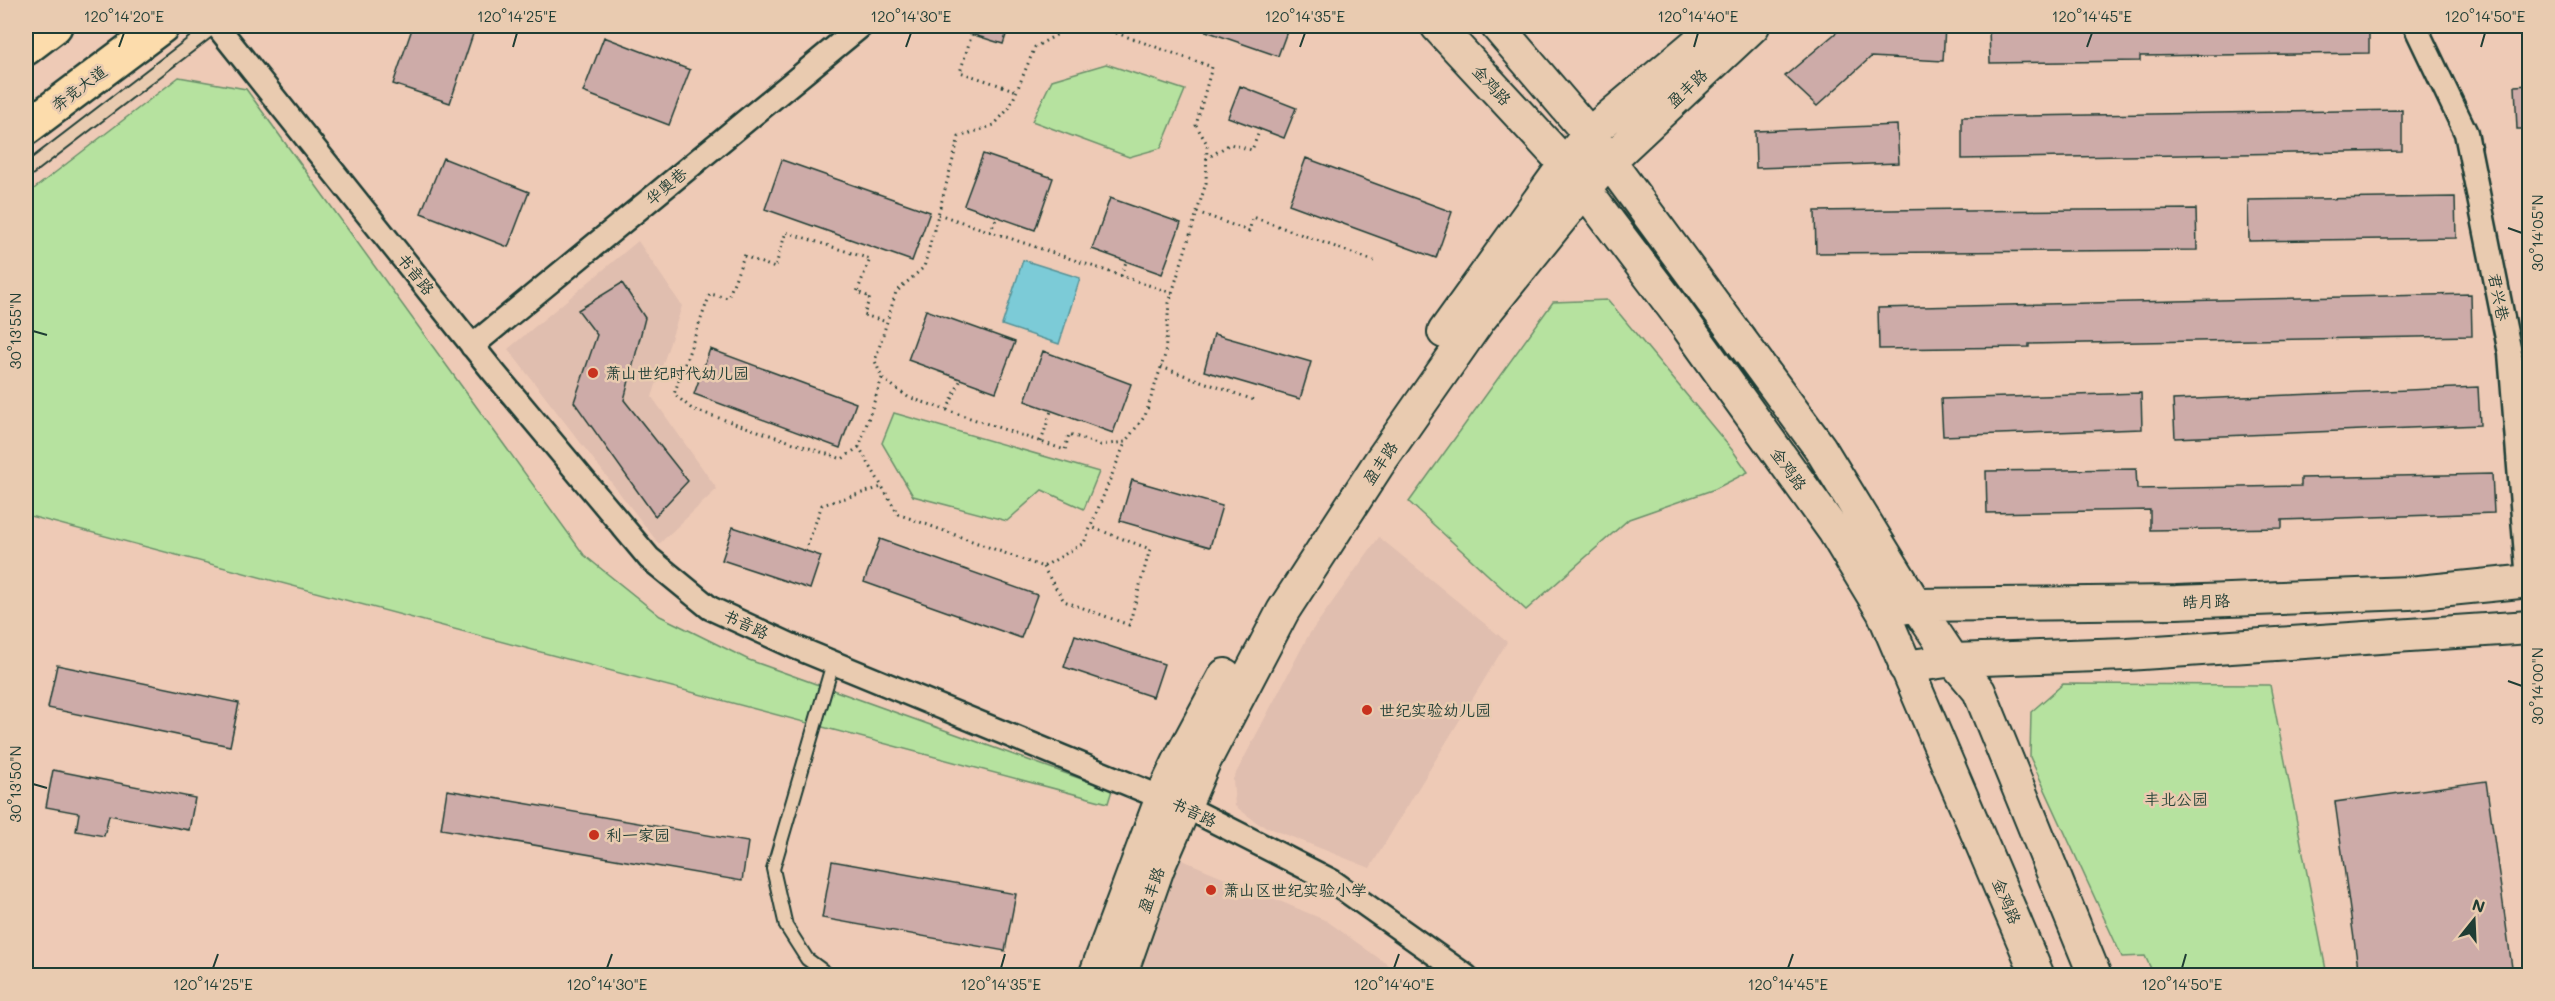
<svg xmlns="http://www.w3.org/2000/svg" width="2555" height="1001" font-family="Mali,'LXGW WenKai TC',sans-serif">
<style>
.built{fill:#e0beaf}
.green{fill:#b6e29f;stroke:#6a906a;stroke-width:1.5}
.water{fill:#7bcbd7;stroke:#569296;stroke-width:1.5}
.building{fill:#cdaba8;stroke:#1f3d34;stroke-width:1.5}
.lines{fill:none;stroke-linecap:round;stroke-linejoin:round}
.lane-casing{stroke:#1f3d34;stroke-width:16}
.street-casing{stroke:#1f3d34;stroke-width:27}
.secondary-casing{stroke:#1f3d34;stroke-width:36}
.primary-casing{stroke:#1f3d34;stroke-width:38}
.path{stroke:#1f3d34;stroke-width:3;stroke-dasharray:1.5 4.5;stroke-linecap:butt}
.lane{stroke:#e9cbb0;stroke-width:12}
.street{stroke:#e9cbb0;stroke-width:22}
.secondary{stroke:#e9cbb0;stroke-width:32}
.primary{stroke:#fcdcac;stroke-width:33}
.ticks{fill:none;stroke:#1f3d34;stroke-width:2}
.poi-dot{fill:#c8321e;stroke:#e9cbb0;stroke-width:2}
.labels{text-anchor:middle;stroke-width:5;stroke-linejoin:round;paint-order:stroke}
.street-label{font-size:16px;fill:#1f3d34;stroke:#e9cbb0}
.poi-label{font-size:16px;fill:#1f3d34;stroke:#e9cbb0;text-anchor:start}
.park-label{font-size:16px;fill:#274539;stroke:#e9cbb0}
.neatline{fill:none;stroke:#1f3d34;stroke-width:2}
.ticks-label{font-size:15px;text-anchor:middle;fill:#1f3d34}
</style>
<rect width="100%" height="100%" fill="#eecab6"/>
<filter id="ink" filterUnits="userSpaceOnUse"><feTurbulence type="fractalNoise" baseFrequency=".0167" numOctaves="2"/><feDisplacementMap in="SourceGraphic" scale="12" xChannelSelector="R" yChannelSelector="G"/><feConvolveMatrix kernelMatrix="1 2 1 2 8 2 1 2 1" color-interpolation-filters="sRGB"/></filter>
<g filter="url(#ink)">
<path class="built" d="M 638,241 L 682,306 L 652,397 L 717,489 L 659,544 L 508,349 Z
M 1379,537 L 1507,642 L 1370,868 L 1259,824 L 1235,806 L 1233,779 L 1308,636 Z
M 1180,859 L 1327,921 L 1402,975 L 1140,976 Z"/>
<path class="green" d="M 1106,64 L 1185,90 L 1161,148 L 1129,157 L 1032,121 L 1052,80 Z
M 179,77 L 246,89 L 584,555 L 660,616 L 749,660 L 1112,790 L 1108,803 L 26,515 L 26,195 Z
M 1608,300 L 1733,451 L 1748,472 L 1715,489 L 1629,519 L 1526,610 L 1409,502 L 1553,302 Z
M 894,413 L 1099,472 L 1084,509 L 1042,490 L 1007,521 L 913,496 L 882,443 Z
M 2063,684 L 2270,685 L 2327,975 L 2154,975 L 2145,956 L 2122,957 L 2030,757 L 2031,712 Z"/>
<path class="water" d="M 1023,260 L 1080,278 L 1059,344 L 1002,325 Z"/>
<path class="building" d="M 413,26 L 457,26 L 474,31 L 450,103 L 393,84 Z
M 955,26 L 1009,26 L 1003,44 L 955,29 Z
M 1197,26 L 1289,26 L 1278,56 L 1197,28 Z
M 1844,26 L 1945,26 L 1943,61 L 1871,57 L 1817,106 L 1785,76 Z
M 1989,26 L 2369,26 L 2369,53 L 2140,56 L 2140,61 L 1990,63 Z
M 604,37 L 690,70 L 669,125 L 583,92 Z
M 2529,85 L 2529,129 L 2517,129 L 2515,86 Z
M 1240,86 L 1296,108 L 1284,138 L 1228,117 Z
M 2402,110 L 2402,151 L 1962,159 L 1962,117 Z
M 1897,125 L 1899,163 L 1756,168 L 1755,131 Z
M 983,154 L 1053,178 L 1035,230 L 964,205 Z
M 443,158 L 529,192 L 508,247 L 421,213 Z
M 1306,158 L 1452,212 L 1436,258 L 1289,204 Z
M 782,160 L 930,212 L 912,261 L 765,209 Z
M 2455,197 L 2456,238 L 2249,241 L 2248,200 Z
M 1110,198 L 1181,223 L 1162,274 L 1092,249 Z
M 1965,209 L 1965,211 L 2196,209 L 2197,250 L 1816,253 L 1815,211 Z
M 622,283 L 645,318 L 624,400 L 688,481 L 655,516 L 574,402 L 597,335 L 578,310 Z
M 2471,294 L 2472,336 L 2029,344 L 2029,347 L 1879,349 L 1878,308 Z
M 926,310 L 1015,342 L 996,392 L 908,360 Z
M 1214,334 L 1311,362 L 1300,399 L 1204,371 Z
M 710,349 L 856,403 L 840,448 L 694,394 Z
M 1043,351 L 1131,384 L 1113,433 L 1025,401 Z
M 2478,387 L 2480,425 L 2175,438 L 2173,400 Z
M 2141,393 L 2142,429 L 1943,436 L 1941,399 Z
M 2136,469 L 2137,489 L 2301,486 L 2301,478 L 2492,474 L 2494,513 L 2282,520 L 2282,528 L 2150,530 L 2150,510 L 1987,513 L 1986,471 Z
M 1132,480 L 1222,506 L 1210,547 L 1120,521 Z
M 733,527 L 821,556 L 810,589 L 722,560 Z
M 880,539 L 1037,595 L 1021,638 L 864,582 Z
M 1075,635 L 1164,664 L 1153,697 L 1064,667 Z
M 57,665 L 239,703 L 230,746 L 48,708 Z
M 53,770 L 195,798 L 189,830 L 109,815 L 104,836 L 76,831 L 79,813 L 46,807 Z
M 2486,781 L 2513,975 L 2359,975 L 2335,802 Z
M 447,790 L 748,842 L 742,881 L 441,829 Z
M 832,861 L 1016,894 L 1005,951 L 822,918 Z"/>
<g class="lines">
<g class="lane-casing">
<path id="lane" d="M 26,171 L 215,26
M 830,976 L 807,959 L 786,926 L 773,869 L 833,663"/>
</g>
<g class="street-casing">
<path id="street" d="M 217,26 L 491,369 L 649,558 L 710,608 L 795,647 L 1194,811 L 1332,881 L 1466,976
M 2415,26 L 2466,133 L 2510,353 L 2528,581
M 472,346 L 861,26"/>
</g>
<g class="secondary-casing">
<path id="secondary" d="M 1437,26 L 1565,164 L 1679,315 L 1834,531 L 1883,612 L 2038,976
M 1497,26 L 1589,134 L 1820,448 L 1916,605 L 1953,660 L 1979,691 L 2095,976
M 1444,332 L 1565,164 L 1589,134 L 1717,26
M 1901,608 L 1916,605 L 2176,602 L 2409,593 L 2530,581
M 1905,667 L 1953,660 L 2127,654 L 2530,627
M 1095,976 L 1162,797 L 1182,755 L 1225,675
M 1120,976 L 1158,868 L 1203,764 L 1283,611 L 1379,463 L 1479,320 L 1584,190 L 1609,161 L 1753,26"/>
</g>
<g class="primary-casing">
<path id="primary" d="M 26,48 L 55,26
M 26,128 L 162,26"/>
</g>
<path class="path" d="M 1072,26 L 1035,47 L 1010,107 L 994,125 L 959,137 L 924,267 L 896,292 L 875,361 L 882,378 L 908,397 L 1065,450 L 1069,434 L 1100,445 L 1125,442 L 1145,416 L 1165,355 L 1169,303 L 1206,183 L 1207,144 L 1196,125 L 1212,67 L 1097,26
M 972,34 L 960,72 L 1017,91
M 1206,159 L 1230,144 L 1252,150 L 1260,129
M 1197,212 L 1249,231 L 1253,217 L 1374,261
M 938,214 L 1172,293
M 990,232 L 997,217
M 1121,276 L 1126,262
M 1161,367 L 1257,401
M 882,378 L 859,447 L 898,514 L 1043,567 L 1084,543 L 1125,443
M 947,410 L 961,379
M 1041,442 L 1051,411
M 859,447 L 842,459 L 692,409 L 674,394 L 710,294 L 728,298 L 744,256 L 775,268 L 786,232 L 870,259 L 857,292 L 870,297 L 864,315 L 887,322
M 805,551 L 822,505 L 882,487
M 1043,567 L 1064,601 L 1129,625 L 1150,549 L 1091,527"/>
<use href="#lane" class="lane"/>
<use href="#street" class="street"/>
<use href="#secondary" class="secondary"/>
<use href="#primary" class="primary"/>
</g>
</g>
<path class="ticks" d="M 119,47 L 124,33M 513,47 L 517,33M 906,47 L 911,33M 1300,47 L 1305,33M 1694,47 L 1698,33M 2087,47 L 2092,33M 2481,47 L 2485,33M 2508,228 L 2522,233M 33,331 L 47,335M 2508,681 L 2522,686M 33,784 L 47,788M 213,968 L 218,954M 607,968 L 612,954M 1001,968 L 1005,954M 1394,968 L 1399,954M 1788,968 L 1793,954M 2182,968 L 2186,954"/>
<g class="poi-dot">
<circle cx="593" cy="373" r="6"/>
<circle cx="1367" cy="710" r="6"/>
<circle cx="594" cy="835" r="6"/>
<circle cx="1211" cy="890" r="6"/>
</g>
<g class="labels">
<g class="street-label">
<text transform="translate(1492 85) rotate(47)" y="6">金鸡路</text>
<text transform="translate(79 88) rotate(-37)" y="6">奔竞大道</text>
<text transform="translate(1687 88) rotate(-43)" y="6">盈丰路</text>
<text transform="translate(666 186) rotate(-40)" y="6">华奥巷</text>
<text transform="translate(416 274) rotate(51)" y="6">书音路</text>
<text transform="translate(2499 297) rotate(79)" y="6">君兴巷</text>
<text transform="translate(1380 463) rotate(-56)" y="6">盈丰路</text>
<text transform="translate(1789 469) rotate(54)" y="6">金鸡路</text>
<text transform="translate(2206 601) rotate(-2)" y="6">皓月路</text>
<text transform="translate(746 624) rotate(25)" y="6">书音路</text>
<text transform="translate(1194 812) rotate(25)" y="6">书音路</text>
<text transform="translate(1151 890) rotate(-70)" y="6">盈丰路</text>
<text transform="translate(2007 901) rotate(67)" y="6">金鸡路</text>
</g>
<g class="poi-label">
<text x="605" y="379">萧山世纪时代幼儿园</text>
<text x="1379" y="716">世纪实验幼儿园</text>
<text x="606" y="841">利一家园</text>
<text x="1223" y="896">萧山区世纪实验小学</text>
</g>
<g class="park-label">
<text x="2176" y="805">丰北公园</text>
</g>
</g>
<rect width="2555" height="1001" fill="none" stroke="#e9cbb0" stroke-width="66"/>
<g transform="translate(2474 920) rotate(18)" stroke="#e9cbb0" stroke-width="4.5" paint-order="stroke">
<path d="M0-4.5L10 22L0 15L-10 22Z" fill="#1f3d34"/>
<text y="-9" font-size="16" font-weight="bold" text-anchor="middle" fill="#1f3d34">N</text>
</g>
<rect x="33" y="33" width="2489" height="935" class="neatline"/>
<g class="ticks-label">
<text x="124" y="22">120°14'20"E</text>
<text x="517" y="22">120°14'25"E</text>
<text x="911" y="22">120°14'30"E</text>
<text x="1305" y="22">120°14'35"E</text>
<text x="1698" y="22">120°14'40"E</text>
<text x="2092" y="22">120°14'45"E</text>
<text x="2485" y="22">120°14'50"E</text>
<text transform="translate(2538 233) rotate(-90)" y="5">30°14'05"N</text>
<text transform="translate(16 331) rotate(-90)" y="5">30°13'55"N</text>
<text transform="translate(2538 686) rotate(-90)" y="5">30°14'00"N</text>
<text transform="translate(16 784) rotate(-90)" y="5">30°13'50"N</text>
<text x="213" y="990">120°14'25"E</text>
<text x="607" y="990">120°14'30"E</text>
<text x="1001" y="990">120°14'35"E</text>
<text x="1394" y="990">120°14'40"E</text>
<text x="1788" y="990">120°14'45"E</text>
<text x="2182" y="990">120°14'50"E</text>
</g>
</svg>
